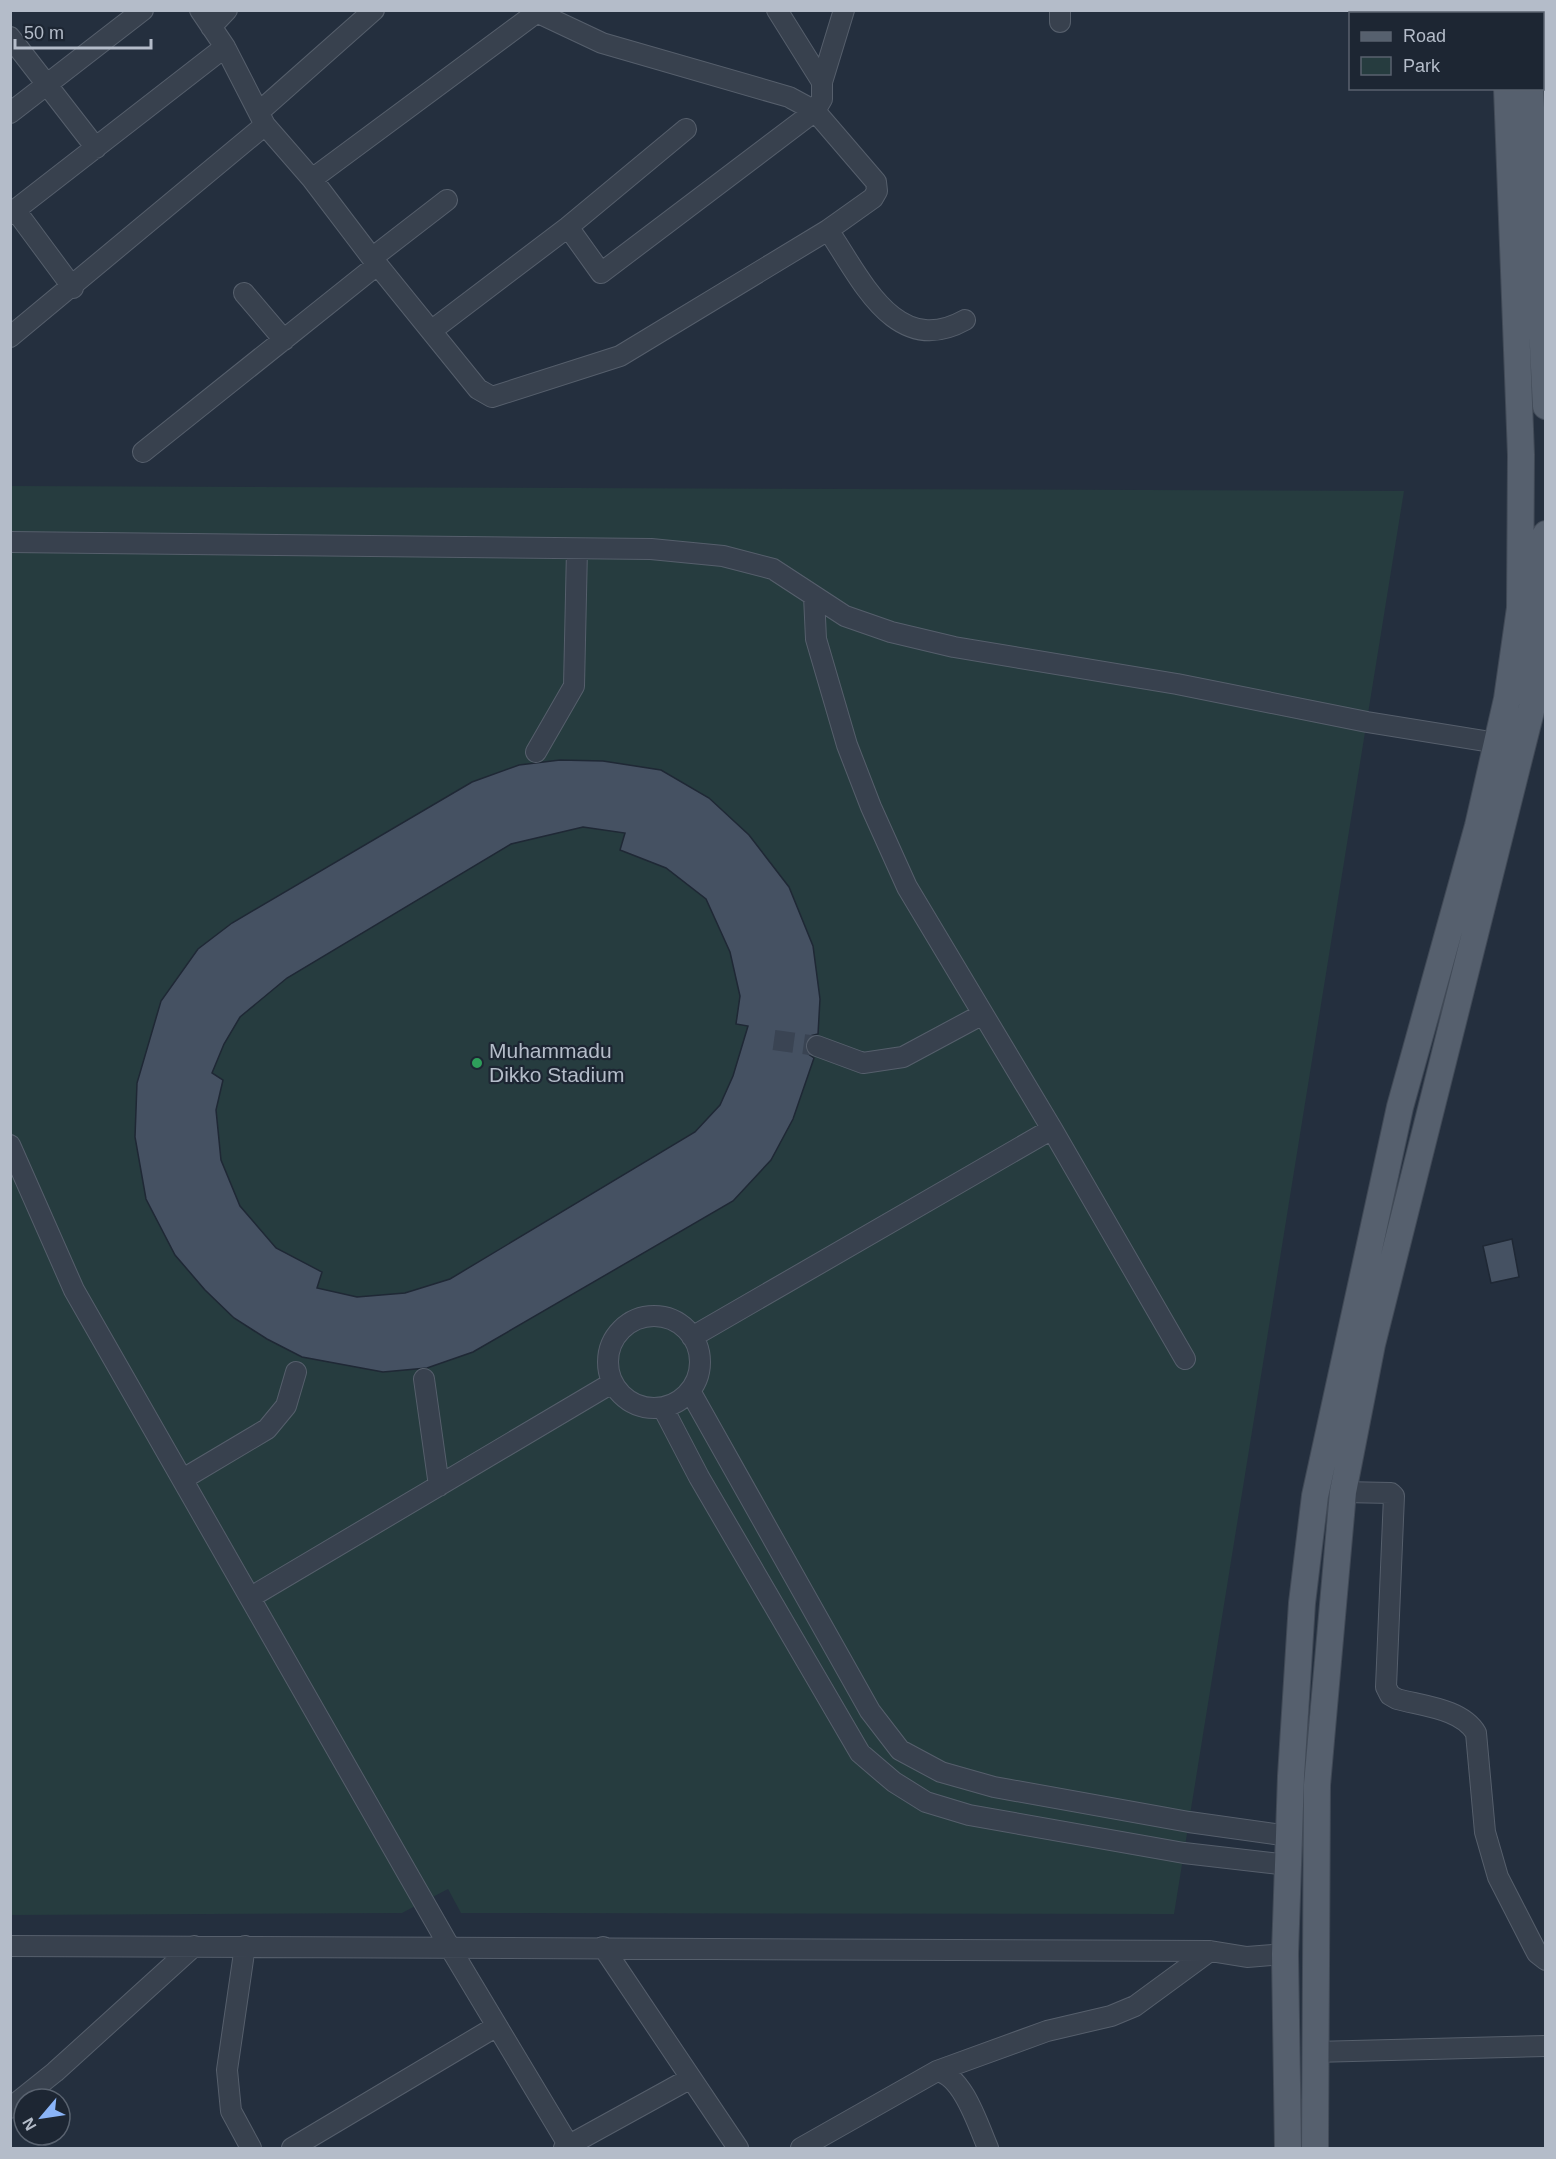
<svg xmlns="http://www.w3.org/2000/svg" width="1556" height="2159" font-family="Arial,sans-serif">
<style>
.green{fill:#263c3f}
.building{fill:#455162;stroke:#1f2835;stroke-width:1.5;fill-rule:evenodd}
.lines{fill:none;stroke-linecap:round;stroke-linejoin:round}
.minor-tunnel{stroke:#3a4453;stroke-width:20;stroke-dasharray:20 10;stroke-linecap:butt}
.minor-casing{stroke:#565f6c;stroke-width:22}
.major-casing{stroke:#414a57;stroke-width:28}
.minor{stroke:#38414e;stroke-width:20}
.major{stroke:#56606e;stroke-width:26}
.leisure-dot{fill:#2e9e5b;stroke:#1d2633;stroke-width:2}
.labels{text-anchor:middle;stroke-width:4.5;stroke-linejoin:round;paint-order:stroke}
.poi-label{font-size:21px;fill:#b4bcc9;stroke:#1d2633;text-anchor:start}
</style>
<rect width="100%" height="100%" fill="#242f3e"/>
<path class="green" d="M 10,486 L 1404,491 L 1174,1914 L 461,1913 L 448,1889 L 402,1913 L 11,1915 Z"/>
<path class="building" d="M 560,760 L 603,761 L 661,770 L 709,798 L 749,835 L 789,887 L 813,946 L 820,999 L 818,1034 L 810,1036 L 806,1042 L 807,1053 L 814,1058 L 793,1119 L 771,1160 L 733,1201 L 473,1352 L 427,1368 L 383,1372 L 302,1357 L 267,1339 L 234,1318 L 205,1290 L 175,1255 L 146,1199 L 135,1137 L 137,1083 L 161,1001 L 198,949 L 232,923 L 472,782 L 519,765 ZM 583,827 L 625,833 L 620,850 L 666,868 L 706,899 L 730,952 L 740,996 L 736,1024 L 748,1026 L 733,1076 L 720,1105 L 695,1132 L 450,1279 L 405,1293 L 357,1297 L 317,1288 L 322,1272 L 276,1248 L 240,1206 L 221,1160 L 216,1110 L 223,1080 L 212,1073 L 224,1044 L 240,1017 L 287,978 L 511,844 Z
M 1512,1239 L 1519,1277 L 1491,1283 L 1483,1246 Z"/>
<g class="lines">
<path class="minor-tunnel" d="M 774,1040 L 817,1046"/>
<g class="minor-casing">
<path id="minor" d="M 200,10 L 225,47 L 265,125 L 312,179 L 372,258 L 478,389 L 492,397 L 620,356 L 828,230 L 873,198 L 877,191 L 876,182 L 815,111 L 822,99 L 822,82 L 777,10
M 532,10 L 602,43 L 789,97 L 815,111 L 601,273 L 568,227
M 1060,22 L 1060,10
M 211,27 L 227,10
M 10,37 L 96,148
M 822,82 L 844,10
M 260,111 L 374,10
M 10,113 L 143,10
M 312,179 L 540,10
M 16,211 L 73,288
M 10,214 L 225,47
M 828,230 C 861,278 895,359 965,320
M 372,258 L 447,200
M 244,293 L 284,340
M 431,331 L 568,227 L 686,129
M 10,337 L 265,125
M 143,452 L 377,265
M 10,542 L 651,549 L 723,556 L 773,569 L 845,616 L 891,632 L 954,647 L 1177,684 L 1367,722 L 1497,743
M 814,596 L 816,639 L 847,745 L 871,807 L 907,887 L 1052,1129 L 1185,1359
M 536,752 L 574,686 L 577,549
M 817,1046 L 863,1063 L 903,1057 L 983,1014
M 10,1145 L 74,1290 L 449,1946 L 569,2146
M608 1362a46 46 0 1 1 92 0a46 46 0 1 1-92 0Z
M 692,1337 L 1052,1129
M 424,1379 L 439,1486
M 690,1391 L 870,1711 L 900,1750 L 941,1772 L 994,1787 L 1189,1822 L 1289,1836
M 663,1408 L 699,1477 L 860,1753 L 894,1782 L 926,1802 L 969,1815 L 1184,1853 L 1288,1865
M 183,1479 L 267,1429 L 286,1406 L 296,1372
M 1343,1492 L 1391,1493 L 1394,1496 L 1386,1687 L 1390,1695 L 1397,1699 C 1423,1706 1462,1709 1476,1733 L 1485,1832 L 1498,1877 L 1537,1953 L 1546,1960
M 251,1597 L 612,1383
M 10,1946 L 1210,1951 L 1247,1957 L 1285,1954
M 245,1946 L 227,2070 L 231,2111 L 251,2148
M 603,1947 L 738,2148
M 1314,2052 L 1546,2046
M 937,2071 C 963,2076 978,2125 988,2148
M 10,2108 L 55,2072 L 194,1946
M 292,2148 L 497,2026
M 564,2148 L 691,2078
M 801,2148 L 937,2071 L 1047,2031 L 1111,2016 L 1135,2006 L 1210,1951"/>
</g>
<g class="major-casing">
<path id="major" d="M 1505,10 L 1505,14
M 1527,10 L 1527,14
M 1530,88 L 1546,406
M 1288,2148 L 1285,1954 L 1291,1776 L 1302,1603 L 1315,1496 L 1400,1107 L 1478,826 L 1507,699 L 1520,608 L 1521,455 L 1507,88
M 1315,2148 L 1317,1785 L 1343,1492 L 1372,1344 L 1532,707 L 1543,609 L 1546,534"/>
</g>
<use href="#minor" class="minor"/>
<use href="#major" class="major"/>
</g>
<circle class="leisure-dot" cx="477" cy="1063" r="6"/>
<g class="labels">
<g class="poi-label">
<text x="489" y="1058">Muhammadu<tspan x="489" dy="24">Dikko Stadium</tspan></text>
</g>
</g>
<rect width="1556" height="2159" fill="none" stroke="#b4bcc9" stroke-width="24"/>
<rect x="1349" y="12" width="195" height="78" fill="#1d2633" stroke="#59626f" stroke-width="1.5"/>
<rect x="1361" y="32" width="30" height="9" fill="#56606e" stroke="#59626f" stroke-width="1.5"/>
<text x="1403" y="42" font-size="18" fill="#b4bcc9">Road</text>
<rect x="1361" y="57" width="30" height="18" fill="#263c3f" stroke="#59626f" stroke-width="1.5"/>
<text x="1403" y="72" font-size="18" fill="#b4bcc9">Park</text>
<g transform="translate(42 2117) rotate(241)"><circle r="28" fill="#1d2633" stroke="#59626f" stroke-width="1.5"/>
<path d="M0-4.5L10 22L0 15L-10 22Z" fill="#8ab4f8"/>
<text y="-9" font-size="16" font-weight="bold" text-anchor="middle" fill="#b4bcc9">N</text>
</g>
<path d="M15 39v9h136v-9" fill="none" stroke="#b4bcc9" stroke-width="3"/>
<text x="24" y="39" font-size="18" fill="#b4bcc9" stroke="#1d2633" stroke-width="4.5" paint-order="stroke">50 m</text>
</svg>
